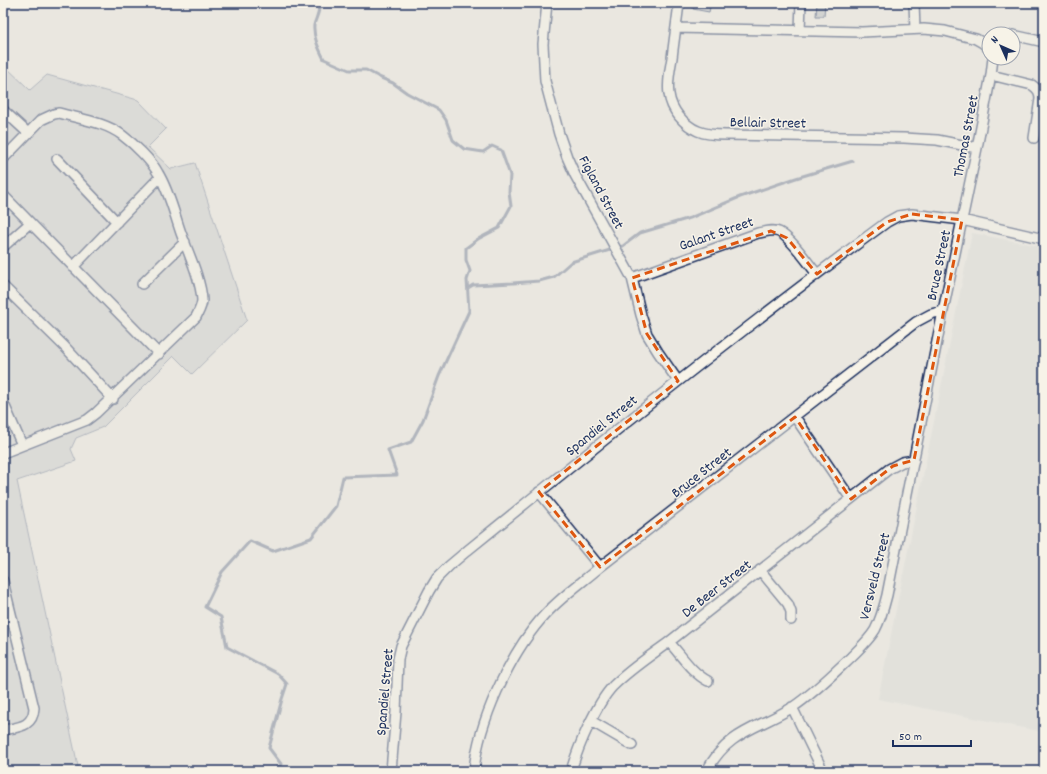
<svg xmlns="http://www.w3.org/2000/svg" width="1047" height="774" font-family="Dekko,sans-serif">
<style>
.built{fill:#dadad6}
.green{fill:#cbcccd;stroke:#737e96}
.lines{fill:none;stroke-linecap:round;stroke-linejoin:round}
.stream{stroke:#6d7892;stroke-width:3}
.building{fill:#b6babf;stroke:#1b2f5e}
.minor-casing{stroke:#1b2f5e;stroke-width:12}
.minor{stroke:#f7f3e8;stroke-width:9}
.marked{fill:none;stroke:#de5710;stroke-width:3;stroke-dasharray:8 5;stroke-linejoin:round}
.labels{text-anchor:middle;stroke-width:3;stroke-linejoin:round;paint-order:stroke}
.street-label{font-size:15px;fill:#1b2f5e;stroke:#f7f3e8}
</style>
<rect width="100%" height="100%" fill="#eae7e0"/>
<filter id="ink" filterUnits="userSpaceOnUse"><feTurbulence type="fractalNoise" baseFrequency=".025" numOctaves="2"/><feDisplacementMap in="SourceGraphic" scale="8" xChannelSelector="R" yChannelSelector="G"/><feConvolveMatrix kernelMatrix="1 2 1 2 8 2 1 2 1" color-interpolation-filters="sRGB"/></filter>
<g filter="url(#ink)">
<path class="built" d="M 972,233 L 1044,247 L 1044,732 L 878,699 Z"/>
<path class="green" d="M 3,64 L 30,90 L 47,75 L 138,100 L 166,129 L 148,147 L 171,169 L 195,163 L 247,320 L 192,374 L 174,356 L 103,427 L 76,438 L 71,449 L 76,461 L 17,481 L 79,771 L 3,771 Z"/>
<g class="lines">
<path class="stream" d="M 468,288 L 473,285 L 513,283 L 539,281 L 554,277 L 571,262 L 623,246 L 640,233 L 690,218 L 740,197 L 796,178 L 853,161
M 276,771 L 281,764 L 269,748 L 282,699 L 287,684 L 278,674 L 227,647 L 221,617 L 205,607 L 222,572 L 250,541 L 273,551 L 311,538 L 336,506 L 343,477 L 397,475 L 388,450 L 411,442 L 423,420 L 439,376 L 469,311 L 467,280 L 470,271 L 466,260 L 466,248 L 478,239 L 499,228 L 511,206 L 509,192 L 510,175 L 501,150 L 492,146 L 483,152 L 464,149 L 453,140 L 446,120 L 439,110 L 407,93 L 393,83 L 381,78 L 366,70 L 349,70 L 324,59 C 319,49 313,37 314,25 C 316,17 321,11 318,3"/>
</g>
<path class="building" d="M 694,3 L 711,3 L 709,12 L 693,9 Z
M 817,3 L 825,3 L 824,16 L 816,16 Z"/>
<g class="lines">
<g class="minor-casing">
<path id="minor" d="M 547,3 L 543,44 L 545,81 L 559,134 L 567,157 L 575,175 L 632,278 L 641,315 L 647,334 L 658,352 L 678,381
M 679,3 C 677,21 674,40 672,58 C 670,69 667,83 669,94 C 671,110 684,125 698,131 C 707,135 717,135 726,135 L 904,138 L 937,140 L 977,148
M 914,3 L 915,29
M 676,28 L 862,32 L 924,29 L 945,31 L 976,39 L 983,43 L 989,49
M 800,30 L 801,3
M 1013,35 L 1044,42
M 991,75 L 1032,85 C 1038,89 1040,92 1040,99 L 1034,138
M 3,110 L 28,133
M 3,159 L 41,120 L 54,114 L 59,113 C 80,119 105,122 122,135 C 134,144 151,160 158,173 C 169,191 174,213 181,233 C 188,252 201,280 202,300 C 202,306 199,311 196,317 L 96,413 L 87,420 L 3,453
M 57,159 L 117,222
M 3,195 L 159,354
M 3,247 L 30,223
M 73,267 L 160,177
M 632,278 L 758,233 C 765,232 773,229 779,232 C 791,238 808,263 817,274
M 142,284 L 185,242
M 3,286 L 65,347 L 113,399
M 3,402 L 22,445
M 795,417 L 851,499
M 539,492 L 600,567
M 760,570 L 788,604 L 791,612 L 791,620
M 3,581 L 34,708 C 33,727 19,727 3,730
M 669,642 C 681,655 692,673 708,681
M 792,707 L 823,771
M 591,721 L 632,745
M 391,771 L 396,712 L 398,659 L 401,646 L 429,591 L 437,578 L 449,566 L 468,550 C 606,438 744,327 887,222 L 898,216 L 912,214 L 962,220 L 1044,239
M 474,771 C 478,723 509,656 541,619 C 558,599 580,584 600,567 L 916,322 L 931,314 L 943,311
M 571,771 C 578,747 596,704 613,686 C 630,669 650,656 669,642 L 889,469 L 902,462 L 914,460
M 707,771 C 727,731 760,728 793,707 C 814,693 833,674 851,657 C 859,649 869,640 875,630 C 881,619 884,607 887,595 L 943,311 L 977,148 L 991,75 L 993,58"/>
</g>
<use href="#minor" class="minor"/>
</g>
</g>
<path d="M0 0H1047V774H0ZM 912,214 L 962,220 L 914,460 L 893,466 L 851,499 L 795,417 L 600,567 L 539,492 L 678,381 L 647,334 L 632,278 L 771,231 L 787,238 L 817,274 L 887,222 Z" fill="#eae7e0" fill-opacity=".55" fill-rule="evenodd"/>
<path class="marked" d="M 912,214 L 962,220 L 914,460 L 893,466 L 851,499 L 795,417 L 600,567 L 539,492 L 678,381 L 647,334 L 632,278 L 771,231 L 787,238 L 817,274 L 887,222 Z"/>
<g class="labels">
<g class="street-label">
<text transform="translate(768 122) rotate(1)" y="5">Bellair Street</text>
<text transform="translate(965 136) rotate(-79)" y="5">Thomas Street</text>
<text transform="translate(602 192) rotate(62)" y="5">Figland Street</text>
<text transform="translate(716 233) rotate(-19)" y="5">Galant Street</text>
<text transform="translate(938 265) rotate(-78)" y="5">Bruce Street</text>
<text transform="translate(601 425) rotate(-39)" y="5">Spandiel Street</text>
<text transform="translate(701 472) rotate(-38)" y="5">Bruce Street</text>
<text transform="translate(874 576) rotate(-76)" y="5">Versveld Street</text>
<text transform="translate(716 588) rotate(-38)" y="5">De Beer Street</text>
<text transform="translate(384 692) rotate(-85)" y="5">Spandiel Street</text>
</g>
</g>
<rect width="1047" height="774" fill="none" stroke="#f7f3e8" stroke-width="16"/>
<rect x="8" y="8" width="1031" height="758" fill="none" stroke="#1b2f5e" stroke-width="1.5" filter="url(#ink)"/>
<g transform="translate(1001 46) rotate(315)"><circle r="19" fill="#f7f3e8" stroke="#9fa5b1"/>
<path d="M0-3L7 15L0 10L-7 15Z" fill="#1b2f5e"/>
<text y="-6" font-size="11" font-weight="bold" text-anchor="middle" fill="#1b2f5e">N</text>
</g>
<path d="M893 740v6h78v-6" fill="none" stroke="#1b2f5e" stroke-width="2"/>
<text x="899" y="740" font-size="12" fill="#1b2f5e" stroke="#f7f3e8" stroke-width="3" paint-order="stroke">50 m</text>
</svg>
